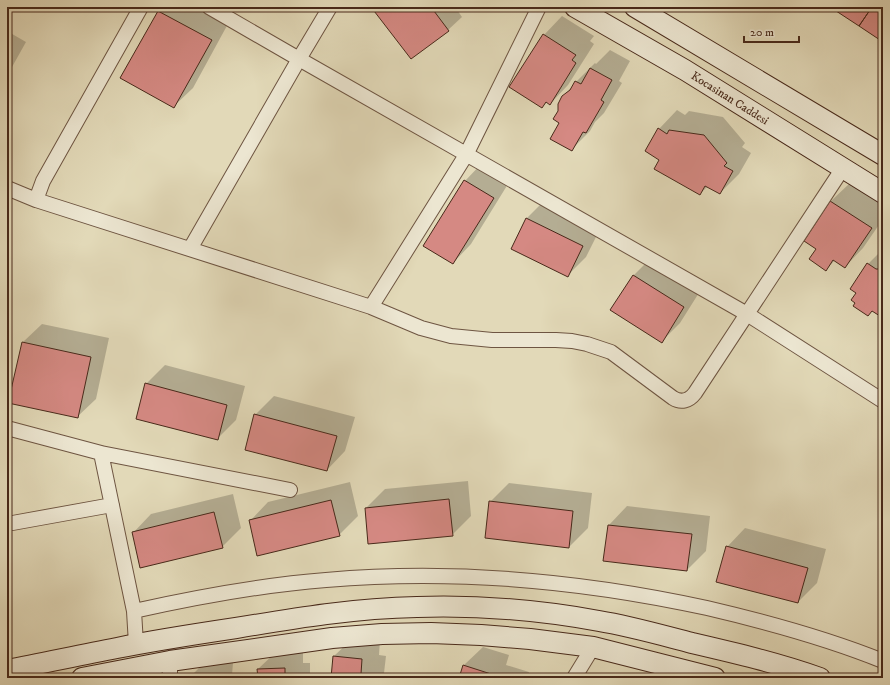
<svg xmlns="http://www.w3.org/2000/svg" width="890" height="685" font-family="'IM FELL DW Pica',serif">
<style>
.shadow{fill:#0003}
.building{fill:#d58983;stroke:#48291a}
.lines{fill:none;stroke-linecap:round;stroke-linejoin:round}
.street-casing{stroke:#6e5542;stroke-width:16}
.secondary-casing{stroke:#48291a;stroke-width:22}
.street{stroke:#ece6d1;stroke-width:14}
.secondary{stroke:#ece6d1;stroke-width:20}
.labels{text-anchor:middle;stroke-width:4;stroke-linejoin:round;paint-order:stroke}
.street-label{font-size:12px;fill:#48291a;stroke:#ece6d1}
</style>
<rect width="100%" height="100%" fill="#e2d9b8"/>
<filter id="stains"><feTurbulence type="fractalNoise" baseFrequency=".005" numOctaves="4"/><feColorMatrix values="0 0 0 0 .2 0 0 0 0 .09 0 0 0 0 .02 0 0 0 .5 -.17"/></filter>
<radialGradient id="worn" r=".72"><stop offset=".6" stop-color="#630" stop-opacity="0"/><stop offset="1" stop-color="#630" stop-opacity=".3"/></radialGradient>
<path class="shadow" d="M 34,7 L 43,7 L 40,10 Z
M 163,7 L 203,7 L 229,22 L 193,88 L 174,106 L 158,11 Z
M 373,7 L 455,7 L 462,17 L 448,30 L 411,58 Z
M 562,16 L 594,36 L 590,41 L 594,44 L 568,85 L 550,104 L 547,102 L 542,107 L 544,35 Z
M 7,31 L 26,42 L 7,76 Z
M 610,50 L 630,61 L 619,81 L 622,83 L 604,113 L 595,122 L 590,131 L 571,150 L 561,122 L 559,111 L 564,95 L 574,85 L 576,82 L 595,63 L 596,64 Z
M 677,110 L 685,115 L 689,111 L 723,117 L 745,143 L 742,147 L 751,153 L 739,174 L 720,193 L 708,186 L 700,194 L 661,159 L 659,129 Z
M 483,162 L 511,179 L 471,244 L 453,263 L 465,181 Z
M 850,183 L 883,204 L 883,219 L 863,248 L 845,267 L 835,260 L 826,270 L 817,249 L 805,241 L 831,201 Z
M 545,200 L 601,227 L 586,257 L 568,275 L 527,218 Z
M 883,249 L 883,317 L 857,293 L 868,264 Z
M 652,257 L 702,288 L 680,323 L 662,341 L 633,276 Z
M 42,324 L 109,338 L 96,399 L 77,417 L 23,342 Z
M 165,365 L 245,386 L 236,420 L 217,439 L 146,384 Z
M 274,396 L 355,417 L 345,451 L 327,470 L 255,415 Z
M 468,481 L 471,516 L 452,535 L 366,508 L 385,489 Z
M 350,482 L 358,516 L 339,535 L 250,521 L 268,502 Z
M 509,483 L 592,493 L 588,528 L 569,547 L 490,502 Z
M 233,494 L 241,528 L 222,547 L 133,533 L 151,514 Z
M 627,506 L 710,516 L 706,551 L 687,570 L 604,560 L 609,525 Z
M 745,528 L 826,549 L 817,583 L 798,602 L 727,547 Z
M 353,638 L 380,640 L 379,655 L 386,656 L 384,673 L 379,678 L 332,678 L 334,656 Z
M 483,647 L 509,655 L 506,665 L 529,672 L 527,678 L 460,678 L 464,665 Z
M 303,650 L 303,663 L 310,663 L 310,678 L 259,678 L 258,669 L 277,651 Z
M 206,661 L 233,663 L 232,675 L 240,676 L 240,678 L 189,678 Z"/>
<path class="building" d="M 371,7 L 431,7 L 449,31 L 411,59 Z
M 830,7 L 872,7 L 859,26 Z
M 872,7 L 883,7 L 883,42 L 859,26 Z
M 158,11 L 212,40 L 174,108 L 120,78 Z
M 543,34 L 576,55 L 572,60 L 576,63 L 550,105 L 546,102 L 542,108 L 509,87 Z
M 590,68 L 612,80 L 601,100 L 604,102 L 586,133 L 583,132 L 572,151 L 550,139 L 559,123 L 553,119 L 558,111 L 558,104 L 562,96 L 570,90 L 575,81 L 581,84 Z
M 658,128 L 667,134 L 669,130 L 704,135 L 727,163 L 724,166 L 733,171 L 720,194 L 705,186 L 700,195 L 654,169 L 659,160 L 645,151 Z
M 464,180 L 494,198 L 453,264 L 423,246 Z
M 830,201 L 872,228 L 845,268 L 833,260 L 826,271 L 809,259 L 816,249 L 804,241 Z
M 526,218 L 583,246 L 568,277 L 511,249 Z
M 867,263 L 876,269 L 883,269 L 883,318 L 872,311 L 868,316 L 853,306 L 855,303 L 851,300 L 856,293 L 850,289 Z
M 633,275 L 684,307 L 662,343 L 610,310 Z
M 22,342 L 91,357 L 78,418 L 8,403 Z
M 145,383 L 227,405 L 218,440 L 136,419 Z
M 254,414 L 337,436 L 327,471 L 245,450 Z
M 449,499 L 453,536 L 368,544 L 365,508 Z
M 331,500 L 340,536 L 257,556 L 249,520 Z
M 489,501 L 573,511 L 569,548 L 485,538 Z
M 214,512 L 223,548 L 140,568 L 132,532 Z
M 608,525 L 692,534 L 687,571 L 603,561 Z
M 726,546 L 808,568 L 798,603 L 716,582 Z
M 333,656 L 362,659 L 361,674 L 367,674 L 367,678 L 331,678 Z
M 463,665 L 491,674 L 490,678 L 459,678 Z
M 285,668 L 285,678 L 258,678 L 257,669 Z"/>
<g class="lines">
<g class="street-casing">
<path id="street" d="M 209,7 L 299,59 L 747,314 L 883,401
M 7,188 L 36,200 L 43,181 L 141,7
M 36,200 L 371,307 L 421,328 L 451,336 L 492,340 L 556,340 L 572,341 L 587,344 L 611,352 L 673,398 C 681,403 689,401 695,393 L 843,168
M 190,249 L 299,59 L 330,7
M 371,307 L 466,155 L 539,7
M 7,428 L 101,453 L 290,490
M 101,453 L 134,611 C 197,597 261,585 326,580 C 453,569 583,581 707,608 C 767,622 826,638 883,661
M 7,524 L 112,505
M 134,611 L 136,644
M 170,678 L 170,661
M 574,678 L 593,647"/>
</g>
<g class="secondary-casing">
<path id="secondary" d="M 575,7 L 685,70 L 883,193
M 635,7 L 883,155
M 7,670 C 44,663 80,655 117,648 C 156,640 196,634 236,628 C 296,618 356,608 417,607 C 478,605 539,610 599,621 C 630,626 661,635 692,643 C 735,653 778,663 820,678
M 82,678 L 170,661 L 332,638 L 382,634 L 431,633 L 481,635 L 530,639 L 593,647 L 715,678"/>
</g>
<use href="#street" class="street"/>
<use href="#secondary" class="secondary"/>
</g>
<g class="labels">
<g class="street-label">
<text transform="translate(730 98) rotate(32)" y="4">Kocasinan Caddesi</text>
</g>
</g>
<rect width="890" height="685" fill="none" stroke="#e2d9b8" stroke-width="24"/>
<rect x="8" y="8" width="874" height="669" fill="none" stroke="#48291a" stroke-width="2"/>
<rect x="12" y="12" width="866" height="661" fill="none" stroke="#48291a"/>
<path d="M744 36v6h55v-6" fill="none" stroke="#48291a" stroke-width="2"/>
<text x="750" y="36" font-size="12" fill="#48291a" stroke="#ece6d1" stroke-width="3" paint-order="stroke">20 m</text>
<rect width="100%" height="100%" filter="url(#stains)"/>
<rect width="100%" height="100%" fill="url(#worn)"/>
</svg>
